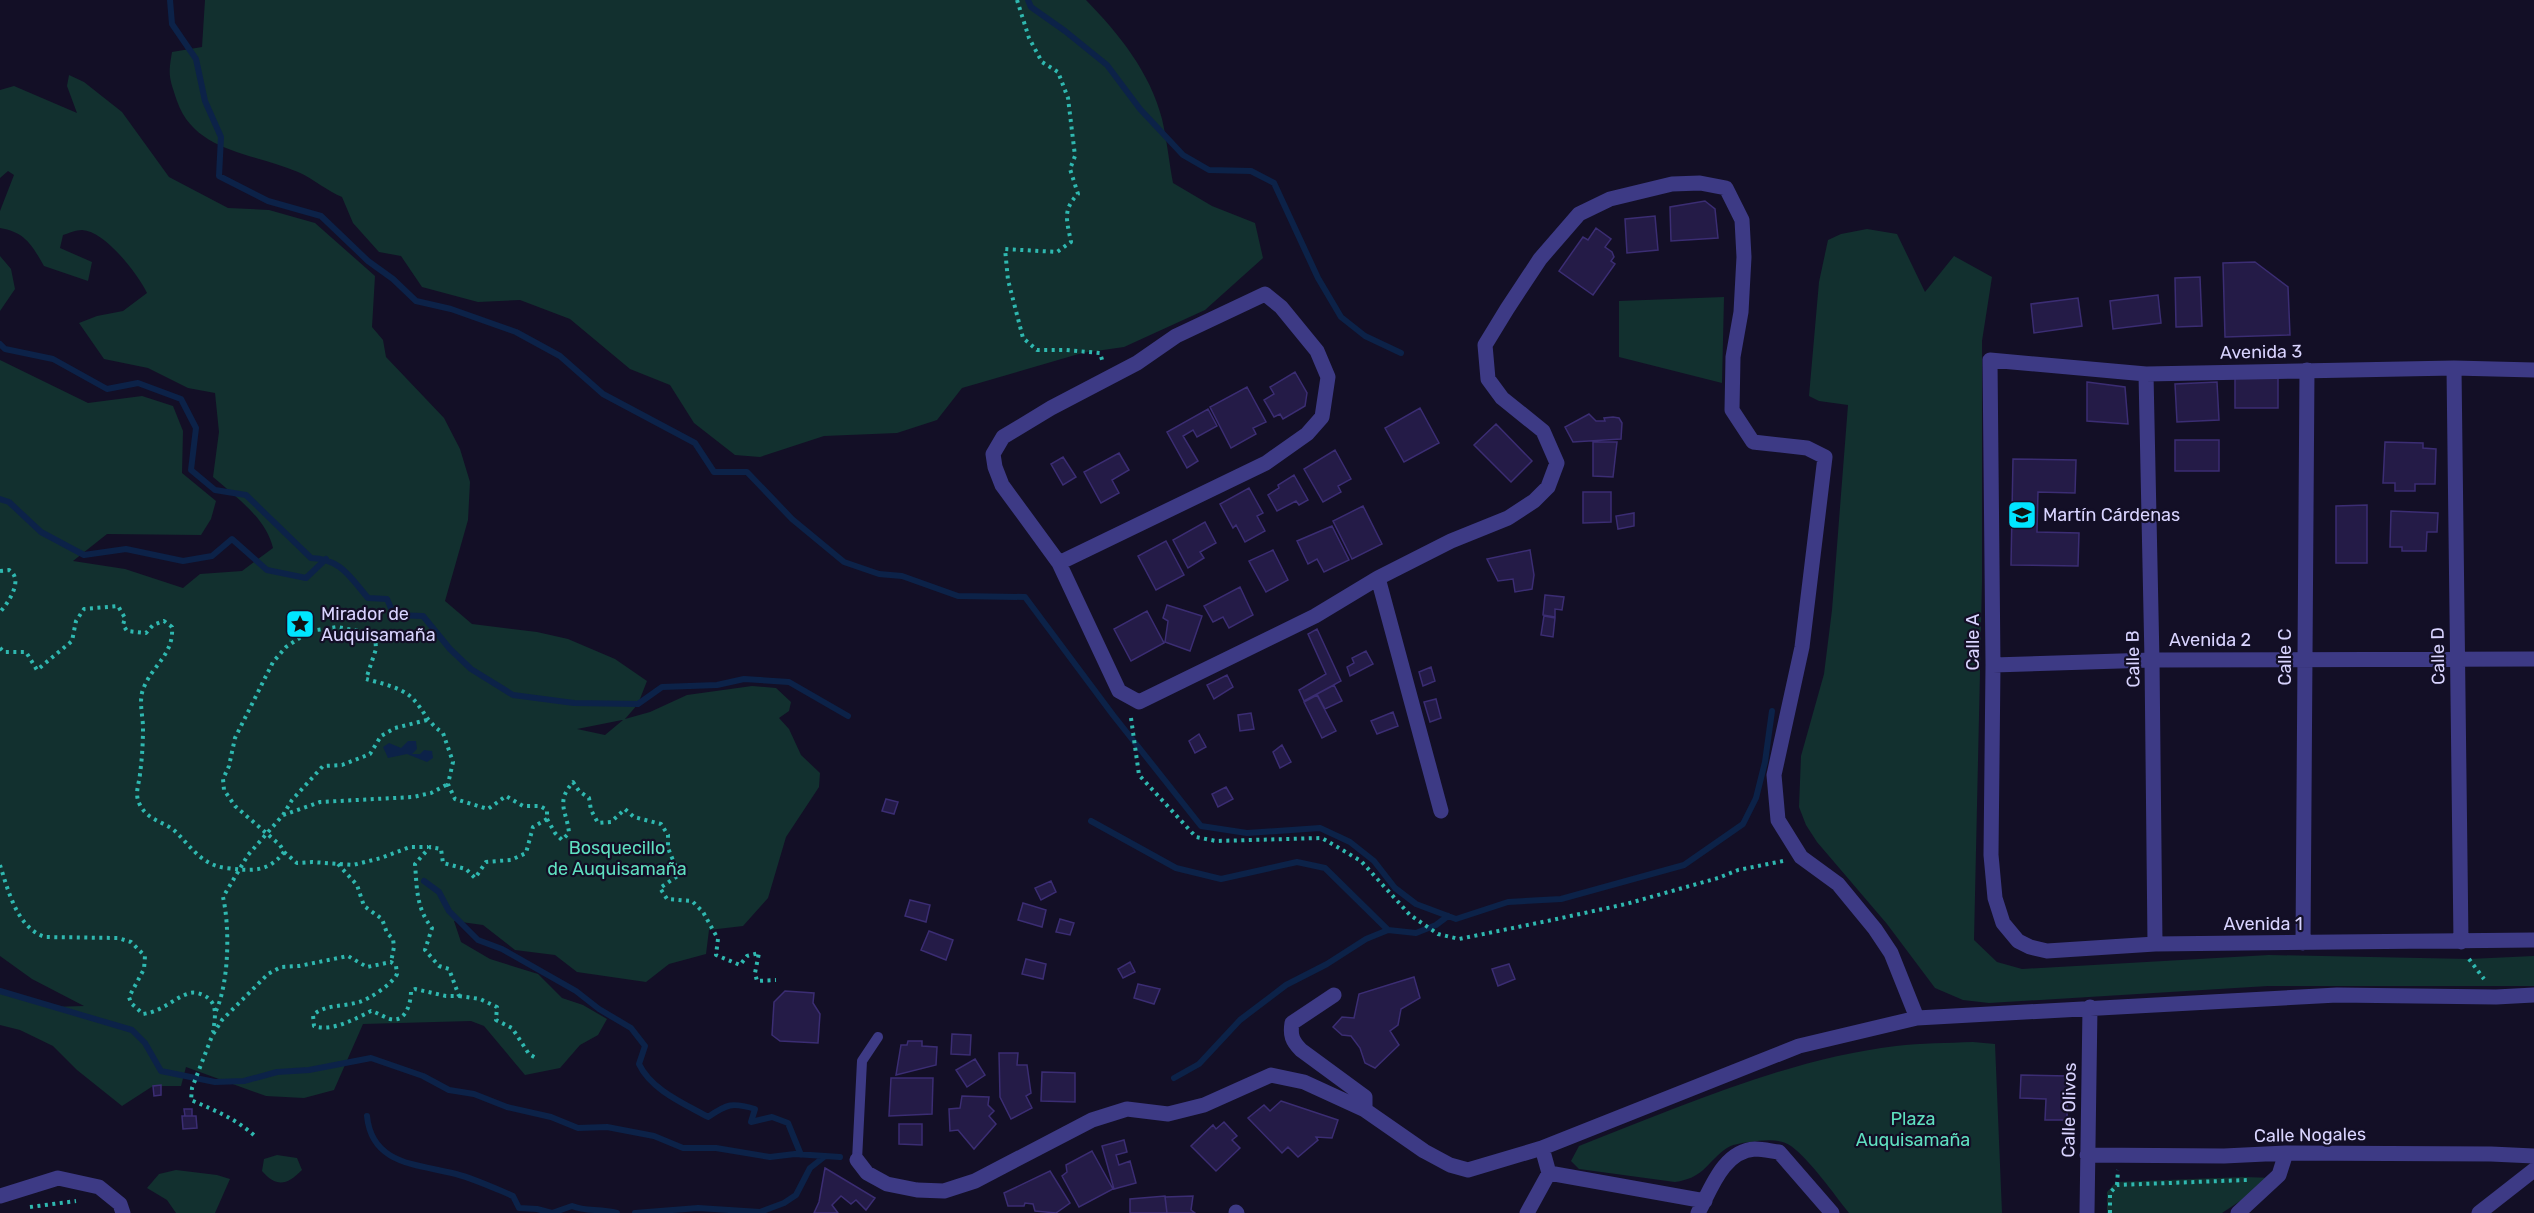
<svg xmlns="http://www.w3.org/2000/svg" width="2534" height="1213" font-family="Rubik,sans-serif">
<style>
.green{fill:#12302f;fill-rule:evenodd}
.water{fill:#0c2248}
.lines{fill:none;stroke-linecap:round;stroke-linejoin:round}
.stream{stroke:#0c2248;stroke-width:6}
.building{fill:#241b47;stroke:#3b2d73;stroke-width:1.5}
.path{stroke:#2fb8b0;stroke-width:4;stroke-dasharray:3 4.5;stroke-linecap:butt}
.service{stroke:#3d3a85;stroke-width:10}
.minor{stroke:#3d3a85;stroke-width:15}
.labels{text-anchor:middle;stroke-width:4.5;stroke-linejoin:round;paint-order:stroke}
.street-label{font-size:18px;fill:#d9d4ff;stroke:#130f26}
.poi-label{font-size:18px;fill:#d9d4ff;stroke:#130f26;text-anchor:start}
.park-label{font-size:18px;fill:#5fe0c0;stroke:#130f26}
</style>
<rect width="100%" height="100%" fill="#130f26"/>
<path class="green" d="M 205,0 L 1086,0 C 1119,34 1150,72 1162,119 C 1167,140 1169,162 1173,183 L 1212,206 L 1255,223 L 1263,258 L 1205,310 L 1124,347 L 1082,353 L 962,388 L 937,420 L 897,433 L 824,436 L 760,457 L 735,455 L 694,423 L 670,385 L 630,369 L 570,319 L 520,300 L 478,302 L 422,287 L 401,256 L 379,252 L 353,223 L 342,197 C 327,191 314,179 298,172 C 255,153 195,153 177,101 C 169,77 168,76 172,52 L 202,47 Z
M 69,75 L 84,82 L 122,112 L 169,177 L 228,208 L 269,210 L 315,223 L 375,276 L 372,327 L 383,340 L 386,357 L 444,418 L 460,449 L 470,482 L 468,520 L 445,601 L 472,624 L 537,632 L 568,639 L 615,659 L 647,681 L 638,704 L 625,719 L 650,712 L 687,695 L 752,686 L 776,688 L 791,702 L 789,711 L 779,718 L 789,729 L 801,755 L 820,773 L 819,787 L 786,837 L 768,898 L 743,926 L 709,930 L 706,954 L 669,964 L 646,982 L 577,972 L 555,955 L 515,950 L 483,925 L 454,921 L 461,942 L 490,959 L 538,974 L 562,998 L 583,1005 L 607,1019 L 598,1035 L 580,1045 L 560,1068 L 525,1075 L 484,1026 L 471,1021 L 363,1024 L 334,1090 L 304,1098 L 266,1096 L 186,1067 L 181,1086 L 153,1086 L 122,1106 L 77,1070 L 53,1046 L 20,1030 L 0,1025 L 0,991 L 50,1007 L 84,1006 L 32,979 L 0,956 L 0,360 L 88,403 L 142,396 L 173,406 L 183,431 L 182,473 L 216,501 L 211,519 L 201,535 L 107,534 L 73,561 L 125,569 L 183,588 L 200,574 L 242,571 L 273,548 C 266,518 236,497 213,477 L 219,432 L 215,393 L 188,388 L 148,368 L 104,359 L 79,323 L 97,316 L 123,311 L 147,293 C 138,274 105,231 82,230 C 76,230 69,233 63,235 L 60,248 L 92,262 L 88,281 L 44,266 C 32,245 25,232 0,228 L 0,211 L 14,175 L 8,171 L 0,178 L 0,90 L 14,86 L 77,113 L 67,86 ZM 623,720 L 605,735 L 577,729 L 622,720 Z
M 1867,229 L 1897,234 L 1925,292 L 1954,256 L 1992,277 L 1982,341 L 1982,582 L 1974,940 L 1997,962 L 2022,969 L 2269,955 L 2469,959 L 2534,956 L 2534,986 L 2268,986 L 1989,1003 L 1963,1000 L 1935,988 L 1887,924 L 1817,842 L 1806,825 L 1799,807 L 1801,756 L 1824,674 L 1832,610 L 1848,405 L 1819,401 L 1809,396 L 1819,282 L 1828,240 L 1841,234 Z
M 0,256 L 11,269 L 15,289 L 0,311 Z
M 1724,297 L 1722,383 L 1619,357 L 1619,301 Z
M 1973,1042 L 1995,1044 L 2002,1213 L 1849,1213 C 1833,1193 1811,1161 1791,1146 C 1780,1138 1763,1140 1750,1142 C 1741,1143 1732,1144 1724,1150 C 1705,1165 1703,1178 1675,1182 L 1579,1169 L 1571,1161 L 1579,1146 C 1680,1107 1787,1059 1896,1046 C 1921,1043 1948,1043 1973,1042 Z
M 277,1155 L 297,1158 L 302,1170 C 287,1185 277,1188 262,1171 L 264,1159 Z
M 176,1170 L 217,1175 L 230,1179 L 215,1213 L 176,1213 L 167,1200 L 147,1188 L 159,1174 Z
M 2243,1177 L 2275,1178 L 2222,1213 L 2107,1213 L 2107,1192 L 2116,1182 Z"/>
<path class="water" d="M 408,741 L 416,741 L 417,749 L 412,754 L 420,754 L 424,750 L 432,751 L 433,758 L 427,762 L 407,754 L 388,758 L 383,747 L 389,743 L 401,748 Z"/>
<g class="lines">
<path class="stream" d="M 170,0 L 172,24 L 196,59 L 205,101 L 221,137 L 219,176 L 268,201 L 321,216 L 368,261 L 393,279 L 416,301 L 451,309 L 516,332 L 560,356 L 603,394 L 695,443 L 714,472 L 747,472 L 792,519 L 844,562 L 879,574 L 902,576 L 958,596 L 1025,597 L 1113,715 L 1201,826 L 1247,833 L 1320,828 L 1350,842 L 1374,861 L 1395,888 L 1416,904 L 1456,919 L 1508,902 L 1561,899 L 1684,865 L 1743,824 L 1756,798 L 1765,762 L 1772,711
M 1028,0 L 1031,7 L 1065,31 L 1107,65 L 1140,109 L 1183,155 L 1209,170 L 1251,171 L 1274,183 L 1318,278 L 1341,317 L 1365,336 L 1401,353
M 0,344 L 5,349 L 53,359 L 107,389 L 138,383 L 181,399 L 196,428 L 191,470 L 215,490 L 246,495 L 311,558 C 341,559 350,577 368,598 L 387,599 L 394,615 L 423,616 L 450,649 L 471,669 L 513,695 L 574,703 L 638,704 L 662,687 L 717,685 L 744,679 L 789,682 L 848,716
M 0,499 L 9,502 L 41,532 L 84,555 L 126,549 L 183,561 L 212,556 L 232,539 L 267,570 L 306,578 L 326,559
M 1091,821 L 1176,868 L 1221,879 L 1297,862 L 1325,868 L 1388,930
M 424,881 L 439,892 L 449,911 L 478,940 L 502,949 L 576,991 L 599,1009 L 631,1028 L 645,1046 L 639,1064 C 651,1090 685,1104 708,1117 C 727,1104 732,1102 755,1109 L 751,1122 L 772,1117 L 788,1123 L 801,1155
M 0,991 L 132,1030 L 145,1043 L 161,1071 L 215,1082 L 244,1081 L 277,1072 L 309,1070 L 371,1058 L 423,1076 L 449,1090 L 474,1094 L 507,1107 L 551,1117 L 578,1128 L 607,1127 L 654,1136 L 683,1148 L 716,1148 L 770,1157 L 795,1154 L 840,1157
M 1174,1078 L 1199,1064 L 1240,1020 L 1286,985 L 1327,964 L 1366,939 L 1388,930 L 1416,933 L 1436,925 L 1448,916
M 367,1116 C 372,1166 419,1164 456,1174 C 475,1179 494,1188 513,1196 L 519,1208 L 537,1209 L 552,1213 L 572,1206 C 586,1212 600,1208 617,1213
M 635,1213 L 698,1208 L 760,1212 L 784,1203 L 796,1195 L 810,1168 L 824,1157"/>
</g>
<path class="building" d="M 1705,201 L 1715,209 L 1718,238 L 1671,241 L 1670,207 Z
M 1655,216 L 1658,250 L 1627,253 L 1625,219 Z
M 1596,228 L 1611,239 L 1605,247 L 1612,252 L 1614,257 L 1611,261 L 1615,264 L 1593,295 L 1559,271 L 1583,237 L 1588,240 Z
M 2255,262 L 2288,287 L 2290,335 L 2225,337 L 2223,263 Z
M 2200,277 L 2202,326 L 2176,327 L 2175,278 Z
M 2158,295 L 2161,323 L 2113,329 L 2110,301 Z
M 2078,298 L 2082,326 L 2034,333 L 2031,304 Z
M 1295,372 L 1307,393 L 1305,406 L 1283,419 L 1280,414 L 1274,417 L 1264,400 L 1274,394 L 1270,387 Z
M 2278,377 L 2278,408 L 2235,408 L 2235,378 Z
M 2087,382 L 2125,387 L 2128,424 L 2087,421 Z
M 2217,382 L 2219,420 L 2177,422 L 2175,384 Z
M 1247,387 L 1266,422 L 1253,428 L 1256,434 L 1231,448 L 1210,407 Z
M 1420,408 L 1439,443 L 1404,462 L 1385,428 Z
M 1208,409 L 1217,426 L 1197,437 L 1193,430 L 1183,436 L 1198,461 L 1187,468 L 1167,432 Z
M 1589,414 L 1596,421 L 1605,421 L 1604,418 L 1613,417 L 1619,418 L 1622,423 L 1621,439 L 1573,442 L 1565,427 Z
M 1496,424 L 1532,461 L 1511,482 L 1474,445 Z
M 2175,440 L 2219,440 L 2219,471 L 2175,471 Z
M 1593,442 L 1617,442 L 1613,477 L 1593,476 Z
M 2385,442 L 2423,443 L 2423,448 L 2436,449 L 2435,484 L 2415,484 L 2415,491 L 2395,491 L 2395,483 L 2383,483 Z
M 1335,450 L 1351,479 L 1338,486 L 1341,492 L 1323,502 L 1304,469 Z
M 1119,453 L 1129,470 L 1112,480 L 1119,493 L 1101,503 L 1084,472 Z
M 1063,457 L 1076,477 L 1063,485 L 1051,464 Z
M 2013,459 L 2076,460 L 2075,493 L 2038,492 L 2037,532 L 2079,533 L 2078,566 L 2011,565 Z
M 1294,475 L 1308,500 L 1299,505 L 1296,501 L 1277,511 L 1268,495 L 1279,488 L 1278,485 Z
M 1249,488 L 1263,513 L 1257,516 L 1265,531 L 1245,542 L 1236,525 L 1233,528 L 1220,504 Z
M 1583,492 L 1611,492 L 1611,522 L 1583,523 Z
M 2367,505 L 2367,563 L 2336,563 L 2336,506 Z
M 1363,506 L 1382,544 L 1352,559 L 1333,521 Z
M 2391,511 L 2438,513 L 2437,532 L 2427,532 L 2426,551 L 2402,551 L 2402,547 L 2390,547 Z
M 1634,513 L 1634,526 L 1618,529 L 1616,516 Z
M 1205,522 L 1216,543 L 1200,552 L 1204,558 L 1188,568 L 1173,540 Z
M 1332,526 L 1349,560 L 1324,572 L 1317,559 L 1308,564 L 1297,541 Z
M 1166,541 L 1184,575 L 1156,590 L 1138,556 Z
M 1273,550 L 1288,580 L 1266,592 L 1249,561 Z
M 1530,550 L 1534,575 L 1532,589 L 1515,592 L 1513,579 L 1498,581 L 1487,559 Z
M 1240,587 L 1253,615 L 1229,628 L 1223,617 L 1213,622 L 1204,606 Z
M 1545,595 L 1564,597 L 1562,610 L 1555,609 L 1555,617 L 1543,615 Z
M 1167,605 L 1202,616 L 1190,651 L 1165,642 L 1168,621 L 1163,618 Z
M 1147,611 L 1164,643 L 1131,661 L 1114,629 Z
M 1544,616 L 1555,618 L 1553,637 L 1541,635 Z
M 1317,629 L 1341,681 L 1304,701 L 1299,690 L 1326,674 L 1308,634 Z
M 1366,651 L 1373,664 L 1350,676 L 1347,667 L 1354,663 L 1352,658 Z
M 1431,667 L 1435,681 L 1423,686 L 1419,672 Z
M 1227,675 L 1233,687 L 1214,699 L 1207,685 Z
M 1334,685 L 1342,701 L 1325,709 L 1317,694 Z
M 1317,695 L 1336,731 L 1322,738 L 1304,702 Z
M 1436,699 L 1441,718 L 1430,722 L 1424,702 Z
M 1393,712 L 1398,726 L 1377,734 L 1371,721 Z
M 1251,713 L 1254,729 L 1240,731 L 1238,715 Z
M 1199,734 L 1206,747 L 1195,753 L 1189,741 Z
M 1282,745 L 1291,762 L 1280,768 L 1273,752 Z
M 1226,787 L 1233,799 L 1218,807 L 1212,794 Z
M 886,799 L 898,802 L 894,814 L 882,811 Z
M 1051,881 L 1056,892 L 1041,900 L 1035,888 Z
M 910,900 L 930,905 L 926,922 L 905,916 Z
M 1023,903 L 1046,910 L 1042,927 L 1018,920 Z
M 1060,919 L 1074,923 L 1070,935 L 1056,932 Z
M 929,931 L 953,940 L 946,960 L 921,950 Z
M 1026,959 L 1046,964 L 1043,979 L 1022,974 Z
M 1130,962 L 1135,972 L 1123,978 L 1118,969 Z
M 1509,964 L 1515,979 L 1498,986 L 1492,969 Z
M 1414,977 L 1420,998 L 1401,1009 L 1398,1025 L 1390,1031 L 1399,1045 L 1375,1068 L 1365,1063 L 1360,1048 L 1351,1036 L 1342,1035 L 1333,1027 L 1342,1017 L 1354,1018 L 1359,994 Z
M 1138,984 L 1160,989 L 1154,1004 L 1134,998 Z
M 785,991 L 814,993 L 813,1003 L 820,1014 L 818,1043 L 780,1041 L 772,1035 L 774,1002 Z
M 952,1034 L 971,1035 L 970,1055 L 951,1054 Z
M 908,1041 L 922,1041 L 922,1046 L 937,1047 L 936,1065 L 896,1075 L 901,1045 L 907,1045 Z
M 999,1053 L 1018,1053 L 1017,1065 L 1027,1065 L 1031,1093 L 1026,1096 L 1032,1108 L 1011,1119 L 1000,1097 Z
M 975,1059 L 985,1075 L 967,1087 L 956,1070 Z
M 1042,1072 L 1075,1073 L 1075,1102 L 1041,1101 Z
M 2021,1075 L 2068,1076 L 2067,1120 L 2045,1120 L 2046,1099 L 2020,1098 Z
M 891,1078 L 933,1078 L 932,1114 L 889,1116 Z
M 161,1085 L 161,1095 L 154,1096 L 153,1086 Z
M 962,1096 L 989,1097 L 988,1105 L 994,1111 L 989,1116 L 996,1124 L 974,1149 L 958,1130 L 950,1131 L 949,1109 L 960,1108 Z
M 1281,1101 L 1338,1120 L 1332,1138 L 1316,1137 L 1318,1140 L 1298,1157 L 1288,1147 L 1282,1153 L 1248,1118 L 1264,1105 L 1270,1111 Z
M 184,1109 L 192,1109 L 192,1116 L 185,1116 Z
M 182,1116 L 196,1116 L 197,1128 L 183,1129 Z
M 1224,1122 L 1237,1136 L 1232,1140 L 1240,1148 L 1216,1171 L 1191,1146 L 1213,1125 L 1216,1129 Z
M 899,1124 L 922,1124 L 922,1145 L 899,1144 Z
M 1124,1140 L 1127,1152 L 1116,1155 L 1119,1165 L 1130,1161 L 1136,1183 L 1114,1189 L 1102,1146 Z
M 1092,1151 L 1113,1189 L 1079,1207 L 1062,1176 L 1067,1172 L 1066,1165 Z
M 825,1168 L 875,1198 L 866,1210 L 856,1200 L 851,1204 L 841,1196 L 832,1205 L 838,1213 L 814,1213 L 819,1202 Z
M 1050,1171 L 1070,1203 L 1056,1213 L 1035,1211 L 1033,1204 L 1025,1203 L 1024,1206 L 1008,1206 L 1004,1193 Z
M 1165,1196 L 1167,1213 L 1130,1213 L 1130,1199 Z
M 1193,1196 L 1191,1210 L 1195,1213 L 1167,1213 L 1165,1197 Z"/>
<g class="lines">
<path class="path" d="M 1017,0 L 1029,38 L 1042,62 L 1058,72 L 1068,98 L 1075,156 L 1070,169 L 1078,194 C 1062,210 1067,221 1071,242 L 1057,252 L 1005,249 L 1008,280 L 1023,338 L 1037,350 L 1066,350 L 1100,353 L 1103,363
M 0,571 L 9,570 C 24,579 9,602 0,612
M 0,648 L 4,652 L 26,652 L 37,670 L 72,641 L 76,621 L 84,609 L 118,606 L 125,618 L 123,625 L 127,631 L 146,633 L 153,625 L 164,621 L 172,627 C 174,654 153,665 144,687 C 138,700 143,715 143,728 C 143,743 142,759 140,774 C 139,785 134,794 140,805 C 148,821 166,822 176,832 C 192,848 202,865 226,868 C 251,871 268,873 284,852 L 280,845 L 235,806 L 224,790 L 223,779 L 229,766 L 235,738 L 273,662 L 286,647 L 310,631 L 337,627 L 375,634 L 376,649 L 366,679 C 380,683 400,687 411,697 C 424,709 425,721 443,733 L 453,762 L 448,784 L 455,799 L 488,809 L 506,796 L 523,806 L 540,806 L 547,810 L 547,819 L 533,827 L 526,853 L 511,860 L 486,862 L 475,878 L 466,869 L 443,863 L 441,849 L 430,847 L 415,864 C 417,888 416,908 432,928 L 425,950 L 439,966 L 449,969 L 459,996 L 446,996 L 415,989 L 411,991 C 411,1003 406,1023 390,1019 C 384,1017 378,1013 371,1011 C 355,1019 332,1032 314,1026 L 313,1015 C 326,1004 343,1007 359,1002 C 370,999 392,984 397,974 L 396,966 L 391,962 L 367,967 L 348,956 L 299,966 L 281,967 L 268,974 L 222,1020 L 212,1036 L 192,1088 L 191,1100 C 216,1111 237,1119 257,1138
M 1131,718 L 1139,775 L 1196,837 L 1216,841 L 1322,838 L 1361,861 L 1410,915 L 1438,934 L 1459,939 L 1552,920 L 1626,904 L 1718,878 L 1738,870 L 1783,861
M 283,815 L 320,802 L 413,797 L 431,793 L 448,784
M 547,819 L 555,833 L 562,840 L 569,833 C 567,811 555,803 573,782 L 579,791 L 589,798 L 591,810 L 598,823 L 611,822 L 625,809 L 634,817 L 661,824 L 668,835 L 668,848 L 679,875 L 660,888 L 667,899 L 692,901 L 703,912 L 718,939 L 716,955 L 740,965 L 747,956 L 759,953 L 755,973 L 757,981 L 776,980
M 284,852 L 297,863 L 312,862 L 353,865 L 381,858 L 410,847 L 428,847
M 338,864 L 357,885 L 364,906 L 382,919 L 387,933 L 393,939 L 394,947 L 391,962
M 0,865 C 8,890 17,928 45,937 L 118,938 L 131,942 L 145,956 L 144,969 L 129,997 L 131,1003 L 143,1014 C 164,1011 173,998 190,993 C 194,992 199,993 203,995 C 219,1002 215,1018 213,1032
M 2469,959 L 2484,979
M 459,996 L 480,999 L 497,1007 L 496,1020 L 512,1028 L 529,1054 L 538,1059
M 216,1011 C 229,982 230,928 223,897 L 248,855 L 283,815 L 292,800 L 323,766 L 342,765 L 370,754 L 381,736 L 395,728 L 427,720
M 2117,1185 L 2118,1170
M 30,1207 L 76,1201
M 2110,1213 L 2110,1193 L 2117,1185 L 2247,1180"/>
<path class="service" d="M 857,1160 L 862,1061 L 878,1037"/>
<path class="minor" d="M 2454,368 L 2461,942
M 2534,370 L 2454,368 L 2146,374 L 1990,360 L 1993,665 L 1991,855 L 1995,898 L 2003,923 L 2018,941 L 2030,947 L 2047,951 L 2155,944 L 2534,940
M 2146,374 L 2152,660 L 2155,944
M 1059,563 L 1266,463 L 1307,434 L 1322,417 L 1328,377 L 1317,351 L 1281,307 L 1265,294 L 1176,336 L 1137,363 L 1051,408 L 1003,437 L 993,454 L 995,467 L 1002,485 L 1059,563 L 1119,691 L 1139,702 L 1315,616 L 1378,578 L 1451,541 L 1508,518 L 1534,501 L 1548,487 L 1557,463 L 1543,431 L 1502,398 L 1488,379 L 1485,345 L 1507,309 L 1540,259 L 1579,214 L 1610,199 L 1672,184 L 1700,183 L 1726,188 L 1742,220 L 1744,257 L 1741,312 L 1733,357 L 1732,410 L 1753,442 L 1807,448 L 1825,457 L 1802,647 L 1774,775 L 1778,820 L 1801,857 L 1838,884 L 1875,929 L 1891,953 L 1917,1018
M 1378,578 L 1441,811
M 1993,665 L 2152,660 L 2534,659
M 2303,943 L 2307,370
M 1334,995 L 1292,1023 C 1290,1035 1292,1041 1301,1050 L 1365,1097 L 1365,1110
M 1542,1148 L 1549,1173 L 1705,1201
M 2087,1155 L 2224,1156 L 2286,1153 L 2491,1154 L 2534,1156
M 857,1160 L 867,1173 L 887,1184 L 917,1190 L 944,1191 L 975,1181 L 1092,1120 L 1127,1109 L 1168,1114 L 1204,1105 L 1271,1075 L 1304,1082 L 1365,1110 L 1424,1151 L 1450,1165 L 1468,1170 L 1542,1148 L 1799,1046 L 1917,1018 L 2337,995 L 2496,997 L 2534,995
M 0,1196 L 58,1178 L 99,1187 L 120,1204 L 123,1213
M 1236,1212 L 1237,1213
M 1527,1213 L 1549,1173
M 1698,1213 C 1711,1189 1723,1151 1755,1149 C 1763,1149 1771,1151 1779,1152 L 1832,1213
M 2087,1213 L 2090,1007
M 2238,1213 L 2279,1175 L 2286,1153
M 2479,1213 L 2534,1170"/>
</g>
<defs>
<g id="school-square" transform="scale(1.5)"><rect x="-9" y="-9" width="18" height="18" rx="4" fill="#00e5ff" stroke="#130f26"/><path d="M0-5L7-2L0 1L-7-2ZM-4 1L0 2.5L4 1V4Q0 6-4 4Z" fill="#111"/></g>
<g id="sight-square" transform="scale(1.5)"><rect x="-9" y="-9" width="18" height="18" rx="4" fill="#00e5ff" stroke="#130f26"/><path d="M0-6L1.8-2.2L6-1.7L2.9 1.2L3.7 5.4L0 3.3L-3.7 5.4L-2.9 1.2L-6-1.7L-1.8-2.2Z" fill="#111"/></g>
</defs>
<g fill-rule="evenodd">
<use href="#school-square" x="2022" y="515"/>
<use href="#sight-square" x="300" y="624"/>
</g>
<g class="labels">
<g class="street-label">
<text transform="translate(2261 352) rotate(-1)" y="6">Avenida 3</text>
<text x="2210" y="646">Avenida 2</text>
<text transform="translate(1973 642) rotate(-90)" y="6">Calle A</text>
<text transform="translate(2438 656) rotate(-91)" y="6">Calle D</text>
<text transform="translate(2285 657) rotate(-90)" y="6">Calle C</text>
<text transform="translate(2133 659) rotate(-91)" y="6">Calle B</text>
<text x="2263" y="930">Avenida 1</text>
<text transform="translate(2069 1110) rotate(-89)" y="6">Calle Olivos</text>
<text transform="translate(2310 1135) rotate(-1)" y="6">Calle Nogales</text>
</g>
<g class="poi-label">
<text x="2043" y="521">Martín Cárdenas</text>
<text x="321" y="620">Mirador de<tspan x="321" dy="21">Auquisamaña</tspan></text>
</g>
<g class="park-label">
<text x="617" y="854">Bosquecillo<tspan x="617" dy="21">de Auquisamaña</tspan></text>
<text x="1913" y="1125">Plaza<tspan x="1913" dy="21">Auquisamaña</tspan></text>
</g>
</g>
</svg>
